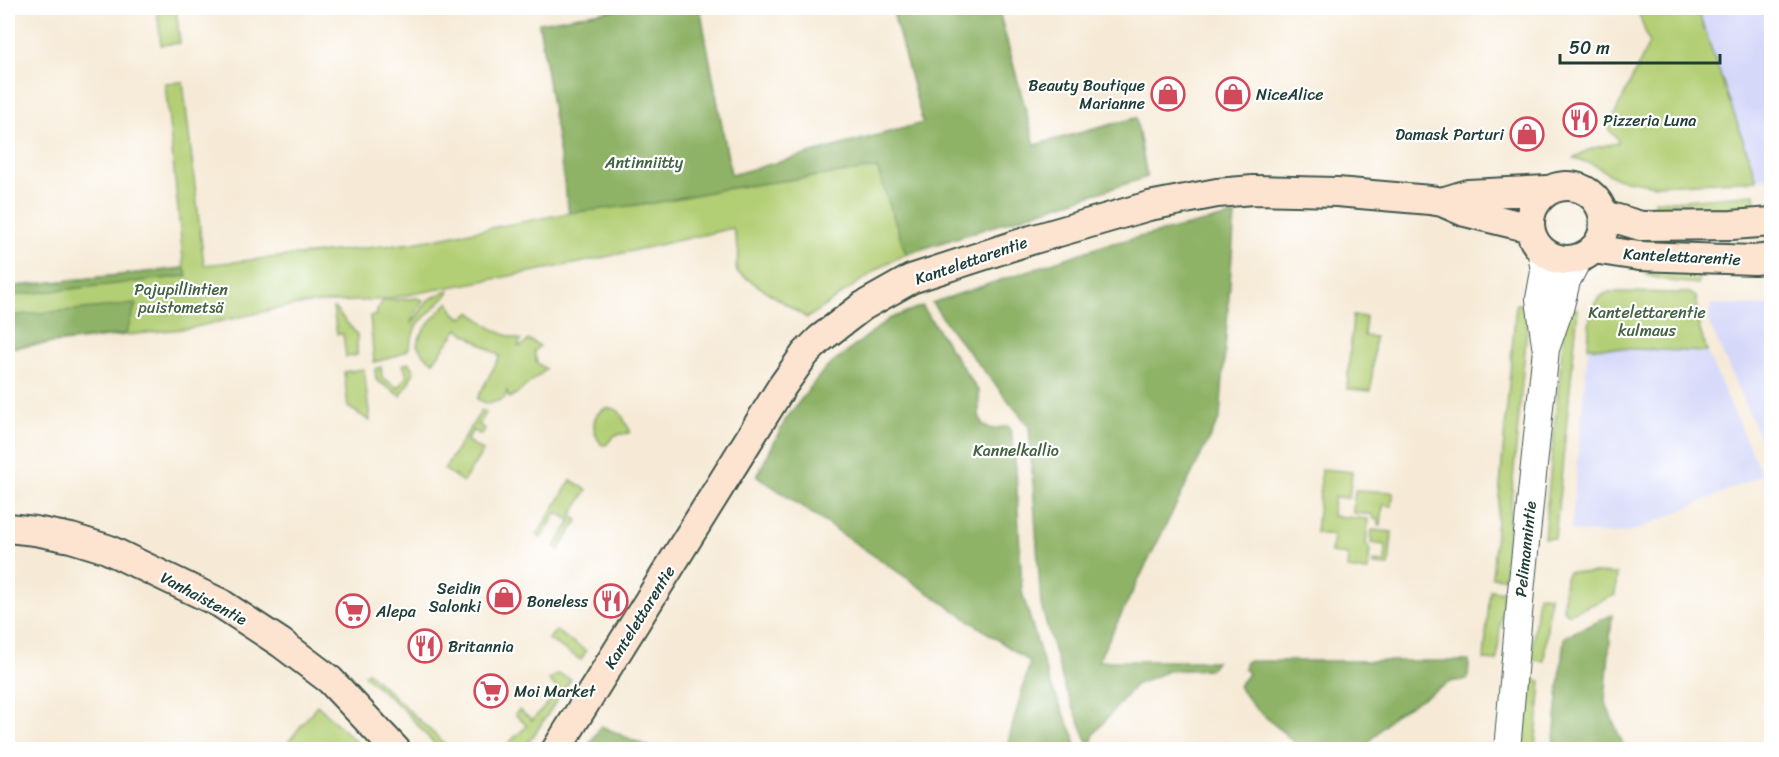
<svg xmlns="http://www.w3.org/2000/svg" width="1779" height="757" font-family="Sriracha,sans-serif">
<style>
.built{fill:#d5d8f9}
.green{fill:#b3cf75;stroke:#698654;stroke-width:1.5}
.forest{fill:#8eb266;stroke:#56784d;stroke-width:1.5}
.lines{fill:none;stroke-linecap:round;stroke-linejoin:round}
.tertiary-casing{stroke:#3f574c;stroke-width:28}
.secondary-casing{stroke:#3f574c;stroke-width:32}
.tertiary{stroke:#fff;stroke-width:26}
.secondary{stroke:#fde4d1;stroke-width:28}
.labels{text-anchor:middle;stroke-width:4.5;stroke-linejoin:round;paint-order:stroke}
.poi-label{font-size:16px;fill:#1f3d34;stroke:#fff;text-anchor:start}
.park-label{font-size:16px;fill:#446244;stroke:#fff}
.street-label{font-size:16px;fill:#1f3d34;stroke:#fff}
</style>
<rect width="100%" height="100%" fill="#fff"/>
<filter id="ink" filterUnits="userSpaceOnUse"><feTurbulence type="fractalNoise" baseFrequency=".0167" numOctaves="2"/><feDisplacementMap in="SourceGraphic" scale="12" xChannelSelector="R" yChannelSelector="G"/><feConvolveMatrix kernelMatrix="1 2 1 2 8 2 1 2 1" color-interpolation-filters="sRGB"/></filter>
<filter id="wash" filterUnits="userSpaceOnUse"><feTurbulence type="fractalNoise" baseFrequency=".008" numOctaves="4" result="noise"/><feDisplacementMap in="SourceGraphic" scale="24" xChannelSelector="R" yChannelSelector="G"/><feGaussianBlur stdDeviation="1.35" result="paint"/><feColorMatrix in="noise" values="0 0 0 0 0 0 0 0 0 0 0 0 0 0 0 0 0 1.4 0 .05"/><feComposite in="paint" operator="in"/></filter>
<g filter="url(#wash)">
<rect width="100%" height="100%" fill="#f6ead6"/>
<path class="built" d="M 1697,8 L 1771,8 L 1771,177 L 1757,180 Z
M 1711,304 L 1771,306 L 1771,463 L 1709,323 Z
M 1588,347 L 1707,352 L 1762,475 L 1637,530 L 1614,534 L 1571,531 Z"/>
<path class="green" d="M 157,8 L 176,8 L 180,43 L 161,45 Z
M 625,8 L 700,8 L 731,175 L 923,123 L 892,8 L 998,8 L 1035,145 L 1136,118 L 1147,177 L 906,254 L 887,263 L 807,318 L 737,272 L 736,267 L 739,253 L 733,228 L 579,263 L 380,300 L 312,303 L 275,309 L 191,328 L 8,348 L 8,287 L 184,268 L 165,83 L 183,82 L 204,265 L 413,243 L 569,213 L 539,23 Z
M 1637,8 L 1697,8 L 1757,180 L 1655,185 L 1615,178 L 1593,164 L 1574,159 C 1583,149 1605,145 1618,143 L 1618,139 L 1608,129 L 1649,43 Z
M 1755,194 L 1756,205 L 1719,214 L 1651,214 L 1655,200 L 1674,201 Z
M 1650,263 L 1699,276 L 1698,284 L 1669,281 L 1646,275 Z
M 446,291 L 450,292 L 416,326 L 408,350 L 394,357 L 374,362 L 370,316 L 377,315 L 377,310 L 383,301 L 417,298 L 423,300 L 411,322 L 412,324 L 428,300 Z
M 1609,292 L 1690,293 L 1696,297 L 1699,327 L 1707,352 L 1588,347 C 1590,326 1586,300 1609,292 Z
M 449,302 L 454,313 L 462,318 L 471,312 C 490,328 496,333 521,340 L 518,346 L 522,346 L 529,340 L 540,346 L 534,351 L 537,363 L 546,369 L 543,372 L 516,394 L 509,398 L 507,391 L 504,399 L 488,404 L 477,399 L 500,356 L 458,329 L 433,362 L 423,354 L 417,345 C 421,328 437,314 449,302 Z
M 1516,304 L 1529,305 L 1504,578 L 1492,577 Z
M 333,308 L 334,308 L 357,334 L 357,355 L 346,357 L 343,334 L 337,334 Z
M 1566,308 L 1578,309 L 1555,538 L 1544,538 Z
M 1353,316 L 1366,317 L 1364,336 L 1375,337 L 1371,391 L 1347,389 Z
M 409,363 L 414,372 L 401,396 L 376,380 L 375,369 L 381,367 L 382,377 L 398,388 L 407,376 L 403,364 Z
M 364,369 L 370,421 L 348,407 L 344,372 Z
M 607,408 C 623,407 622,420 630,430 L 629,433 L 615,435 L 606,445 L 602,445 C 592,433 589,414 607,408 Z
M 482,410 L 486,413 L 479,425 L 485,429 L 481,435 L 473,430 L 467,441 L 483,451 L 463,482 L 444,469 Z
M 1322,469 L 1352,472 L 1349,498 L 1334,497 L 1332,516 L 1368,519 L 1366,546 L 1370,547 L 1368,571 L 1347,569 L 1348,555 L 1331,553 L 1333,535 L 1316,533 Z
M 571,480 L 587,490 L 571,516 L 578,520 L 559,550 L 555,547 L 571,521 L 557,512 L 541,538 L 537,535 Z
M 1355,490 L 1393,492 L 1392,506 L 1383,505 L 1381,525 L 1379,525 L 1379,520 L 1373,519 L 1374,515 L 1353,513 Z
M 1372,530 L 1392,532 L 1389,566 L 1373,565 L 1373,561 L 1385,562 L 1386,545 L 1371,543 Z
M 1568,572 L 1617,574 L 1615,595 L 1569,614 L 1563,609 L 1565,578 Z
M 1490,590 L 1503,592 L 1497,661 L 1484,660 Z
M 1538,595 L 1550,596 L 1544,661 L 1531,660 Z
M 556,631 L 586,651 L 581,660 L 548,639 Z
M 368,672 L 450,749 L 439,749 L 404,710 L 364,675 Z
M 558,674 L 571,679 L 532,738 L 521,749 L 502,749 L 527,726 L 515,714 L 519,710 L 532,720 L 560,691 L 549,680 Z
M 1530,679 L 1541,681 L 1535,749 L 1522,749 Z
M 317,705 L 364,749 L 283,749 Z"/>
<path class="forest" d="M 625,8 L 700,8 L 731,175 L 923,123 L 892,8 L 965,8 L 967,20 L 999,12 L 1035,145 L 1136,118 L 1147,177 L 906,254 L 877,168 L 724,189 L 655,203 L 569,213 L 539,23 Z
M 1235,215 L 1220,417 L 1098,661 L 1216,661 L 1210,669 L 1168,671 L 1135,685 L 1094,734 L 1090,747 L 1065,688 L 1041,605 L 1029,426 L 955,335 L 932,303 L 1105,245 Z
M 185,268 L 187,276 L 8,296 L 8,287 Z
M 136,304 L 126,334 L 8,348 L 8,316 Z
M 922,306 L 979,392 L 979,415 L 983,425 L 992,429 L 1008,426 L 1011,430 L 1016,469 L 1022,592 L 1049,681 L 1074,736 L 1076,749 L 1006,749 L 1030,662 L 757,476 L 786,419 L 824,370 L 889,319 Z
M 1612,615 L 1605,702 L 1625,749 L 1553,749 L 1564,637 Z
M 1246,661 L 1469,661 L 1468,679 L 1450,682 L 1394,715 L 1362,750 L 1302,749 L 1253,706 L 1238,686 L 1248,674 L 1244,668 Z
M 601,726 L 653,749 L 586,749 Z"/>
</g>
<g filter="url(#ink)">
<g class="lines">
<g class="tertiary-casing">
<path id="tertiary" d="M 1540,248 L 1544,271 L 1539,299 L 1545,345
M 1507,750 L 1521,591 L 1546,349 L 1560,309 L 1567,281 L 1579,258"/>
</g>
<g class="secondary-casing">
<path id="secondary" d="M1530 223a37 37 0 1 1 74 0a37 37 0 1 1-74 0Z
M 1442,202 L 1468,194 L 1547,190
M 1604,215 L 1641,226 L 1732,225 L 1772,222
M 1593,249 L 1639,256 L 1754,260 L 1772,258
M 8,528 L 35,531 L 71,538 L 107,549 L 220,603 L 281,643 L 330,680 L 396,750
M 556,750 L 781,388 L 805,354 L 820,339 L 863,306 L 911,279 L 1031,240 L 1149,206 L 1217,193 L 1253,190 L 1337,192 L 1430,200 L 1442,202 L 1465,212 L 1530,228"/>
</g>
<use href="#tertiary" class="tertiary"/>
<use href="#secondary" class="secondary"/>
</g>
</g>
<defs>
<g id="shop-ring" transform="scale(1.725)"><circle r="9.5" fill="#fff" stroke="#d1495b" stroke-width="1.5"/><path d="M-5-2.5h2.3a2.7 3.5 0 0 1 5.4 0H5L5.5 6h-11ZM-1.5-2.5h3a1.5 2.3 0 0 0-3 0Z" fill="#d1495b"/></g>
<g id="restaurant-ring" transform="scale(1.725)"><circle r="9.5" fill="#fff" stroke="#d1495b" stroke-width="1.5"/><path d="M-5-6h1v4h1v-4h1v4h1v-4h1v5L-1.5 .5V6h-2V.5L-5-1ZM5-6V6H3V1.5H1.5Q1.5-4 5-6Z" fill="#d1495b"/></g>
<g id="supermarket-ring" transform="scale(1.725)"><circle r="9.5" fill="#fff" stroke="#d1495b" stroke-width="1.5"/><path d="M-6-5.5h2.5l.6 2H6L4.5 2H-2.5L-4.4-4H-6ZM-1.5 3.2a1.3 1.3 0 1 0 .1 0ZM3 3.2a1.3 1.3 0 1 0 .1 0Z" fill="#d1495b"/></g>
</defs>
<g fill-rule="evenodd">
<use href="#shop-ring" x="1168" y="94"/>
<use href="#shop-ring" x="1233" y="94"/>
<use href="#restaurant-ring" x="1580" y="120"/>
<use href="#shop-ring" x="1527" y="134"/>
<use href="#shop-ring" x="504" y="597"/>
<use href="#restaurant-ring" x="611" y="601"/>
<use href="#supermarket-ring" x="353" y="611"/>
<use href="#restaurant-ring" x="425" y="646"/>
<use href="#supermarket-ring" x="491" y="691"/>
</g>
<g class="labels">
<g class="poi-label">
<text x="1145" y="91" text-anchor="end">Beauty Boutique<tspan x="1145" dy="18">Marianne</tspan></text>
<text x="1256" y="100">NiceAlice</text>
<text x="1603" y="126">Pizzeria Luna</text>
<text x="1504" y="140" text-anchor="end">Damask Parturi</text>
<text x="481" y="594" text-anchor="end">Seidin<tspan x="481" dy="18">Salonki</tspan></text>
<text x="588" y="607" text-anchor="end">Boneless</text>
<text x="376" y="617">Alepa</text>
<text x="448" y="652">Britannia</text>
<text x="514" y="697">Moi Market</text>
</g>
<g class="park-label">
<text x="644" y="168">Antinniitty</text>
<text x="181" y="295">Pajupillintien<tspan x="181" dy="18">puistometsä</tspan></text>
<text x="1647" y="318">Kantelettarentie<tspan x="1647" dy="18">kulmaus</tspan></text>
<text x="1016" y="456">Kannelkallio</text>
</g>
<g class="street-label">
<text transform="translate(1682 256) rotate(3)" y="6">Kantelettarentie</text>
<text transform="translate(971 260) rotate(-19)" y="6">Kantelettarentie</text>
<text transform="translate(1525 549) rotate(-84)" y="6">Pelimannintie</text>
<text transform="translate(204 598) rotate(28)" y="6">Vanhaistentie</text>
<text transform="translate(639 617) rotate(-58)" y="6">Kantelettarentie</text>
</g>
</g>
<rect width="1779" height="757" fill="none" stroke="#fff" stroke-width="30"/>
<path d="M1560 54v9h160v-9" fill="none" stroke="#1f3d34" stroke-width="3"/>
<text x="1569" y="54" font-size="18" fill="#1f3d34" stroke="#ffffff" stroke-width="4.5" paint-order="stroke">50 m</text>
</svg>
